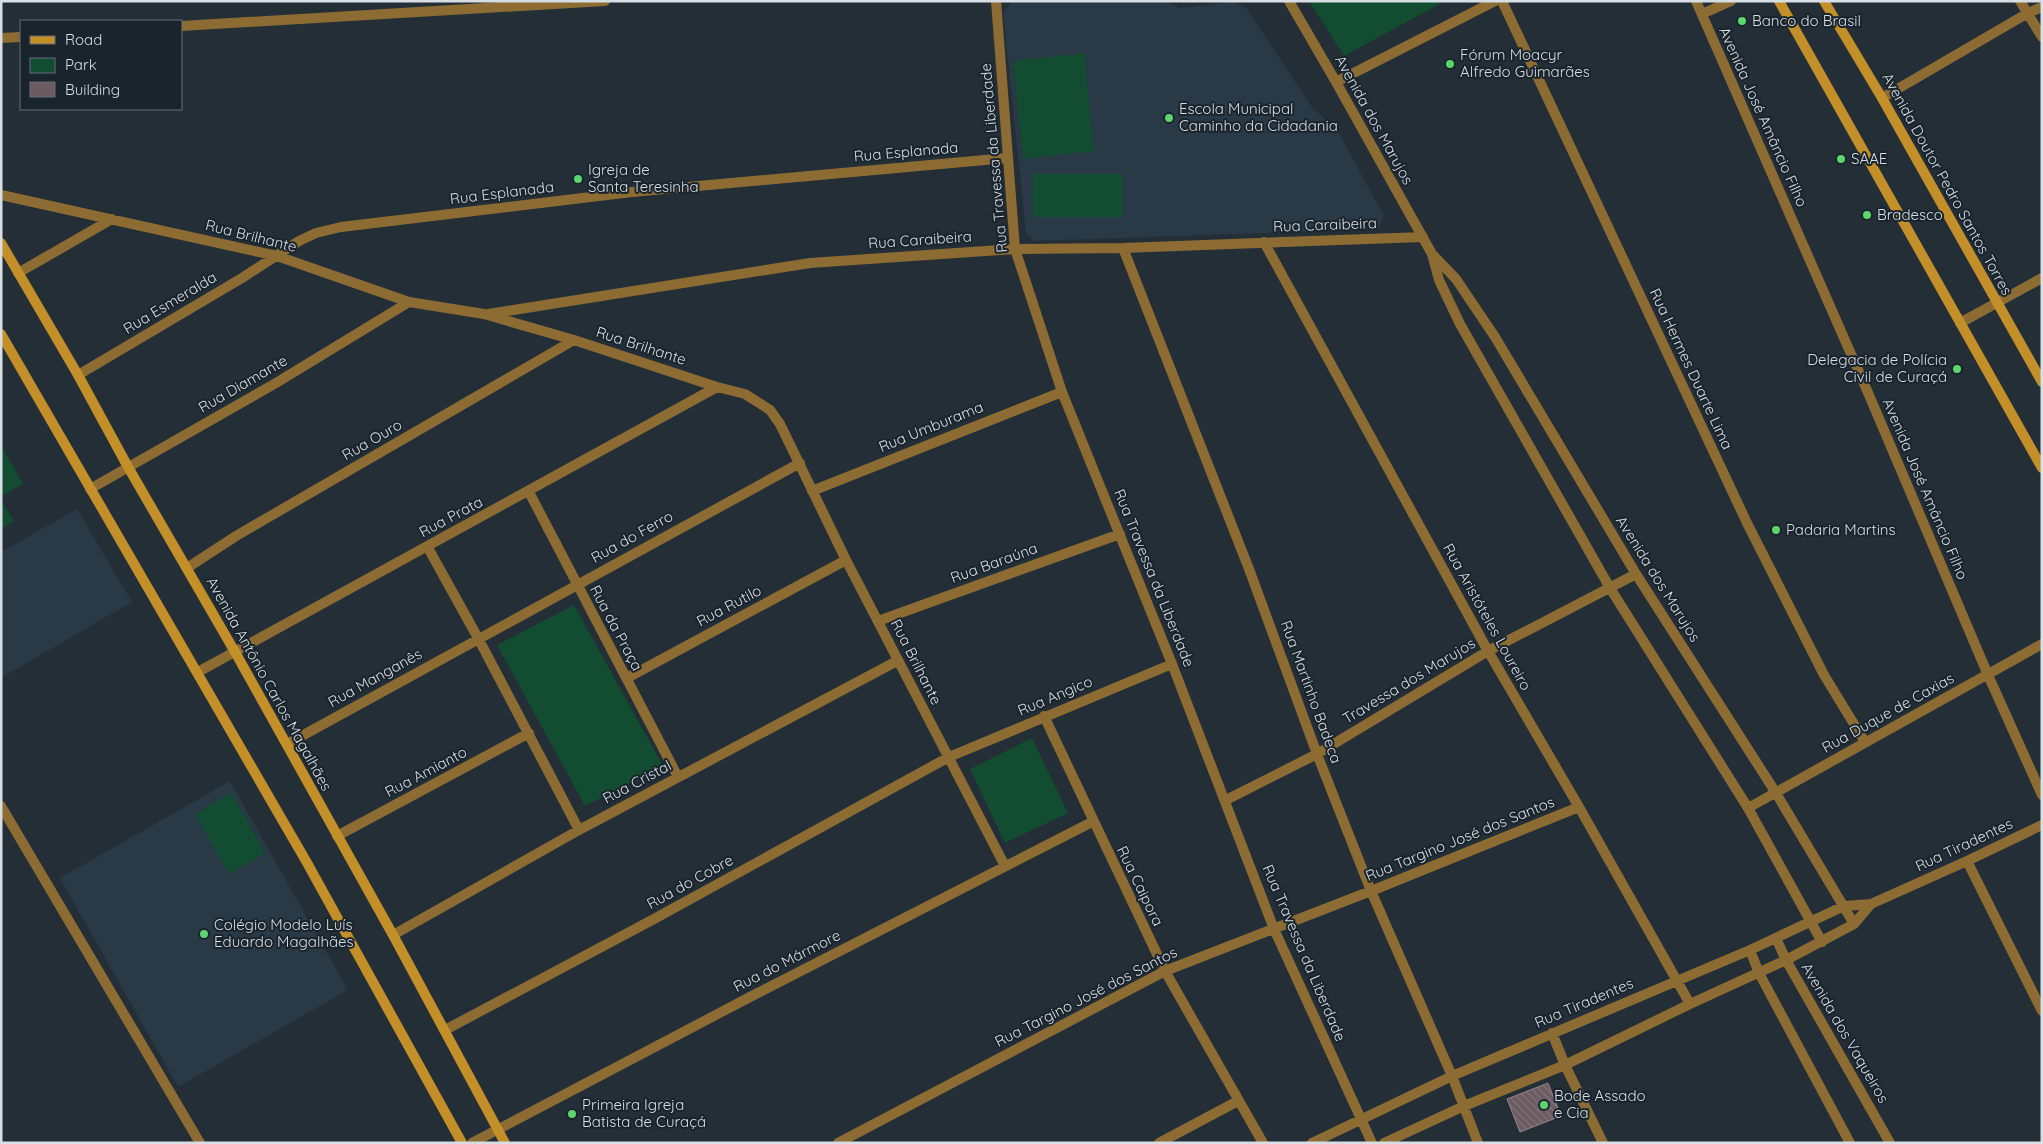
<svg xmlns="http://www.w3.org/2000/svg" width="2043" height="1144" font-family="Quicksand,sans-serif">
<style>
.built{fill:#293946}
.park{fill:#124c31}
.building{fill:url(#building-back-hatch);stroke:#95848a}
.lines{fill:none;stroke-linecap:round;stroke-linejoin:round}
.street{stroke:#8c6c33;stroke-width:10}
.secondary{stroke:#c38f29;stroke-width:10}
.poi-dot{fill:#5cd56d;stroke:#1a242d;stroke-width:2}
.labels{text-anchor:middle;stroke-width:4;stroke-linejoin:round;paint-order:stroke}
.poi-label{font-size:15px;fill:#d7dee4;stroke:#1a242d;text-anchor:start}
.street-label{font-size:15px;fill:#d7dee4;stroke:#1a242d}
</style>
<defs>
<pattern id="building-back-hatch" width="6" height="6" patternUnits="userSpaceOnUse" patternTransform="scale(1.25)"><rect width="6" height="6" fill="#6c5c62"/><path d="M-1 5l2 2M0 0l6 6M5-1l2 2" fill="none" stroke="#807378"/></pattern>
</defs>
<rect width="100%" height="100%" fill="#232e37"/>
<path class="built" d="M 1031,1 L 1167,1 L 1179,8 L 1235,2 L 1247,9 L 1313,109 L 1335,126 L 1384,216 L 1378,229 L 1034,241 L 1026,233 L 1003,13 L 1011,3 Z
M 77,509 L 132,602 L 1,678 L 1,552 Z
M 230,781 L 348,990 L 178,1087 L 60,878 Z"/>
<path class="park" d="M 1309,1 L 1445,1 L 1344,56 Z
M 1084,53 L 1094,151 L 1023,159 L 1013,61 Z
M 1033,174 L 1123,174 L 1123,217 L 1033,217 Z
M 1,445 L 23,484 L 1,496 Z
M 1,501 L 14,521 L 1,529 Z
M 574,605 L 663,766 L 585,806 L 497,645 Z
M 1032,738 L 1068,813 L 1005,843 L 970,769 Z
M 231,793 L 265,853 L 229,874 L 195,814 Z"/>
<path class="building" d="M 1548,1083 L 1561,1116 L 1520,1132 L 1507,1099 Z"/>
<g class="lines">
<path class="street" d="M 996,1 L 1015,249 L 1062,392 L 1172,664 L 1274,929 L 1372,1143
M 1289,1 L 1336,82 L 1432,254 L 1439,280 L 1460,324 L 1610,588 L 1748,808 L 1822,942
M 1502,1 L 1747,523 L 1824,675 L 1865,742
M 1696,1 L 1869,395 L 1988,675 L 2042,795
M 2020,1 L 2042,37
M 1702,14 L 1731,1
M 181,26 L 605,1
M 1,38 L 21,37
M 1336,82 L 1495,1
M 1882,98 L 2028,13 L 2042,7
M 1,195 L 277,256 L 409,302 L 484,314 L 574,340 L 717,387 L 745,394 L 770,410 L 780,424 L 846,560 L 1005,866
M 1264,242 L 1488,651 L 1579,807 L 1690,1004
M 1123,248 L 1249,569 L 1317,754 L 1371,891 L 1452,1076 L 1478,1143
M 1433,255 L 1456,279 L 1495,337 L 1636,574 L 1776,793 L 1854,924
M 18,273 L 112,219
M 488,314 L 810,263 L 1015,249 L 1123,248 L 1423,237
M 1960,323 L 2042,278
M 78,375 L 242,278 L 299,241 L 316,233 L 341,227 L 632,192 L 1007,158
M 90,489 L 276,383 L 409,302
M 812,491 L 1062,392
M 529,492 L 678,777
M 427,546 L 478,638 L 579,830
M 187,568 L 236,536 L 574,340
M 878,621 L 1120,534
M 198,672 L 717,387
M 627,678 L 846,560
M 1044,716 L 1165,971 L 1263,1143
M 287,744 L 800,463
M 1226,800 L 1317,754 L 1488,651 L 1636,574
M 1,806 L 200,1143
M 1748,808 L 2042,644
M 337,836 L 529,733
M 1967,861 L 2042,1011
M 393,935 L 579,830 L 897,661
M 1776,938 L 1786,960 L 1890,1143
M 1750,950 L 1759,973 L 1850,1143
M 445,1030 L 654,919 L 949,757 L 1172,664
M 1552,1033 L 1565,1065 L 1603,1143
M 472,1143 L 750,997 L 1092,822
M 838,1143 L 1165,971 L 1371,891 L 1579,807
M 1159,1143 L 1238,1101
M 1312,1143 L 1452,1076 L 1750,950 L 1844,906 L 1871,904 L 1967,861 L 2042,825
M 1384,1143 L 1464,1106 L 1565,1065 L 1690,1004 L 1786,960 L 1854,924 L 1871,904"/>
<path class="secondary" d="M 1779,1 L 2042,468
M 1824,1 L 1882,98 L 2042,382
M 1,243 L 78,375 L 128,467 L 235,652 L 393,935 L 505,1143
M 1,334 L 306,861 L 462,1143"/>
</g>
<g class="poi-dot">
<circle cx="1742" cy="21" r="5"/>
<circle cx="1450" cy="64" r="5"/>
<circle cx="1169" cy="118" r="5"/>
<circle cx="1841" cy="159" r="5"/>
<circle cx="578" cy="179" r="5"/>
<circle cx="1867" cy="215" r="5"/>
<circle cx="1957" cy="369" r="5"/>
<circle cx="1776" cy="530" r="5"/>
<circle cx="204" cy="934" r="5"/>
<circle cx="1544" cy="1105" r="5"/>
<circle cx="572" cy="1114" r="5"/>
</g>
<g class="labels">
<g class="poi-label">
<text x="1752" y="26">Banco do Brasil</text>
<text x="1460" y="60">Fórum Moacyr<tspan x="1460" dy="17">Alfredo Guimarães</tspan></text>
<text x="1179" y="114">Escola Municipal<tspan x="1179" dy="17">Caminho da Cidadania</tspan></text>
<text x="1851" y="164">SAAE</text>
<text x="588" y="175">Igreja de<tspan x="588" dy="17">Santa Teresinha</tspan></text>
<text x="1877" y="220">Bradesco</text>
<text x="1947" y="365" text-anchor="end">Delegacia de Polícia<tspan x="1947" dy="17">Civil de Curaçá</tspan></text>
<text x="1786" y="535">Padaria Martins</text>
<text x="214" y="930">Colégio Modelo Luís<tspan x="214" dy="17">Eduardo Magalhães</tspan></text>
<text x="1554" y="1101">Bode Assado<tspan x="1554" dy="17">e Cia</tspan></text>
<text x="582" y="1110">Primeira Igreja<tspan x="582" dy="17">Batista de Curaçá</tspan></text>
</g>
<g class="street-label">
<text transform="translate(1763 117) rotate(66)" y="5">Avenida José Amâncio Filho</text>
<text transform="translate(1374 120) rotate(61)" y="5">Avenida dos Marujos</text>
<text transform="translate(906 152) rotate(-5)" y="5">Rua Esplanada</text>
<text transform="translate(994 158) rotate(-95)" y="5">Rua Travessa da Liberdade</text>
<text transform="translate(1947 184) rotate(61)" y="5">Avenida Doutor Pedro Santos Torres</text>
<text transform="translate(502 193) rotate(-7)" y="5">Rua Esplanada</text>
<text transform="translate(1325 225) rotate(-2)" y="5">Rua Caraibeira</text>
<text transform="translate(251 236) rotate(14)" y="5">Rua Brilhante</text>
<text transform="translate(920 240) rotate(-4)" y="5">Rua Caraibeira</text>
<text transform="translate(170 303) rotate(-31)" y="5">Rua Esmeralda</text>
<text transform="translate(641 346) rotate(18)" y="5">Rua Brilhante</text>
<text transform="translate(1691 369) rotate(65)" y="5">Rua Hermes Duarte Lima</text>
<text transform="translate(243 384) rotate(-30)" y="5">Rua Diamante</text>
<text transform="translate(931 427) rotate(-22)" y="5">Rua Umburama</text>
<text transform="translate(372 440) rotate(-30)" y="5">Rua Ouro</text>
<text transform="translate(1925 489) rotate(67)" y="5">Avenida José Amâncio Filho</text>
<text transform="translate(451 517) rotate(-28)" y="5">Rua Prata</text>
<text transform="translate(632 537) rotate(-29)" y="5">Rua do Ferro</text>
<text transform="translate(994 563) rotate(-20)" y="5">Rua Baraúna</text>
<text transform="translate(1154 578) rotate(68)" y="5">Rua Travessa da Liberdade</text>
<text transform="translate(1658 579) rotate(58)" y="5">Avenida dos Marujos</text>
<text transform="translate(729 606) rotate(-28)" y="5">Rua Rutilo</text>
<text transform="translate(1487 617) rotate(61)" y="5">Rua Aristóteles Loureiro</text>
<text transform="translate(616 628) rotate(62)" y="5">Rua da Praça</text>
<text transform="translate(916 662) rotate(63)" y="5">Rua Brilhante</text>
<text transform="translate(375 678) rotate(-29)" y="5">Rua Manganês</text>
<text transform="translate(1409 681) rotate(-31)" y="5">Travessa dos Marujos</text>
<text transform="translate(269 684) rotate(61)" y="5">Avenida Antônio Carlos Magalhães</text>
<text transform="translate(1311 692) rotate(70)" y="5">Rua Martinho Badeca</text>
<text transform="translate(1055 696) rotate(-23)" y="5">Rua Angico</text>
<text transform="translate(1888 713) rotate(-29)" y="5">Rua Duque de Caxias</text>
<text transform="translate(426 772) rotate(-28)" y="5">Rua Amianto</text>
<text transform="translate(637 782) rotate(-28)" y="5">Rua Cristal</text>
<text transform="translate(1460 839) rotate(-22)" y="5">Rua Targino José dos Santos</text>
<text transform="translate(1964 845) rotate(-25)" y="5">Rua Tiradentes</text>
<text transform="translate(690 882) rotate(-29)" y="5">Rua do Cobre</text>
<text transform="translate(1140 886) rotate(64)" y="5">Rua Caipora</text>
<text transform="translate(1304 953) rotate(67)" y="5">Rua Travessa da Liberdade</text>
<text transform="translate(787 961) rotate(-27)" y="5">Rua do Mármore</text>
<text transform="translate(1086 997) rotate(-27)" y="5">Rua Targino José dos Santos</text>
<text transform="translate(1584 1003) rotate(-23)" y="5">Rua Tiradentes</text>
<text transform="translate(1845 1033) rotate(60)" y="5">Avenida dos Vaqueiros</text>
</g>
</g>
<rect width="2043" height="1144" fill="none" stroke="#d7dee4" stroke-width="5"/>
<rect x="20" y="20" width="162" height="90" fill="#1a242d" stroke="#666e76"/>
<rect x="30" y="36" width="25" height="8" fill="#c38f29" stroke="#666e76"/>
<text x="65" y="45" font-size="15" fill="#d7dee4">Road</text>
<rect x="30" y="58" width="25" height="15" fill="#124c31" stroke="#666e76"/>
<text x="65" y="70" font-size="15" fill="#d7dee4">Park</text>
<rect x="30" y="82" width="25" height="15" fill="#6c5c62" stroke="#666e76"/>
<text x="65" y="95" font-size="15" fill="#d7dee4">Building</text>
</svg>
